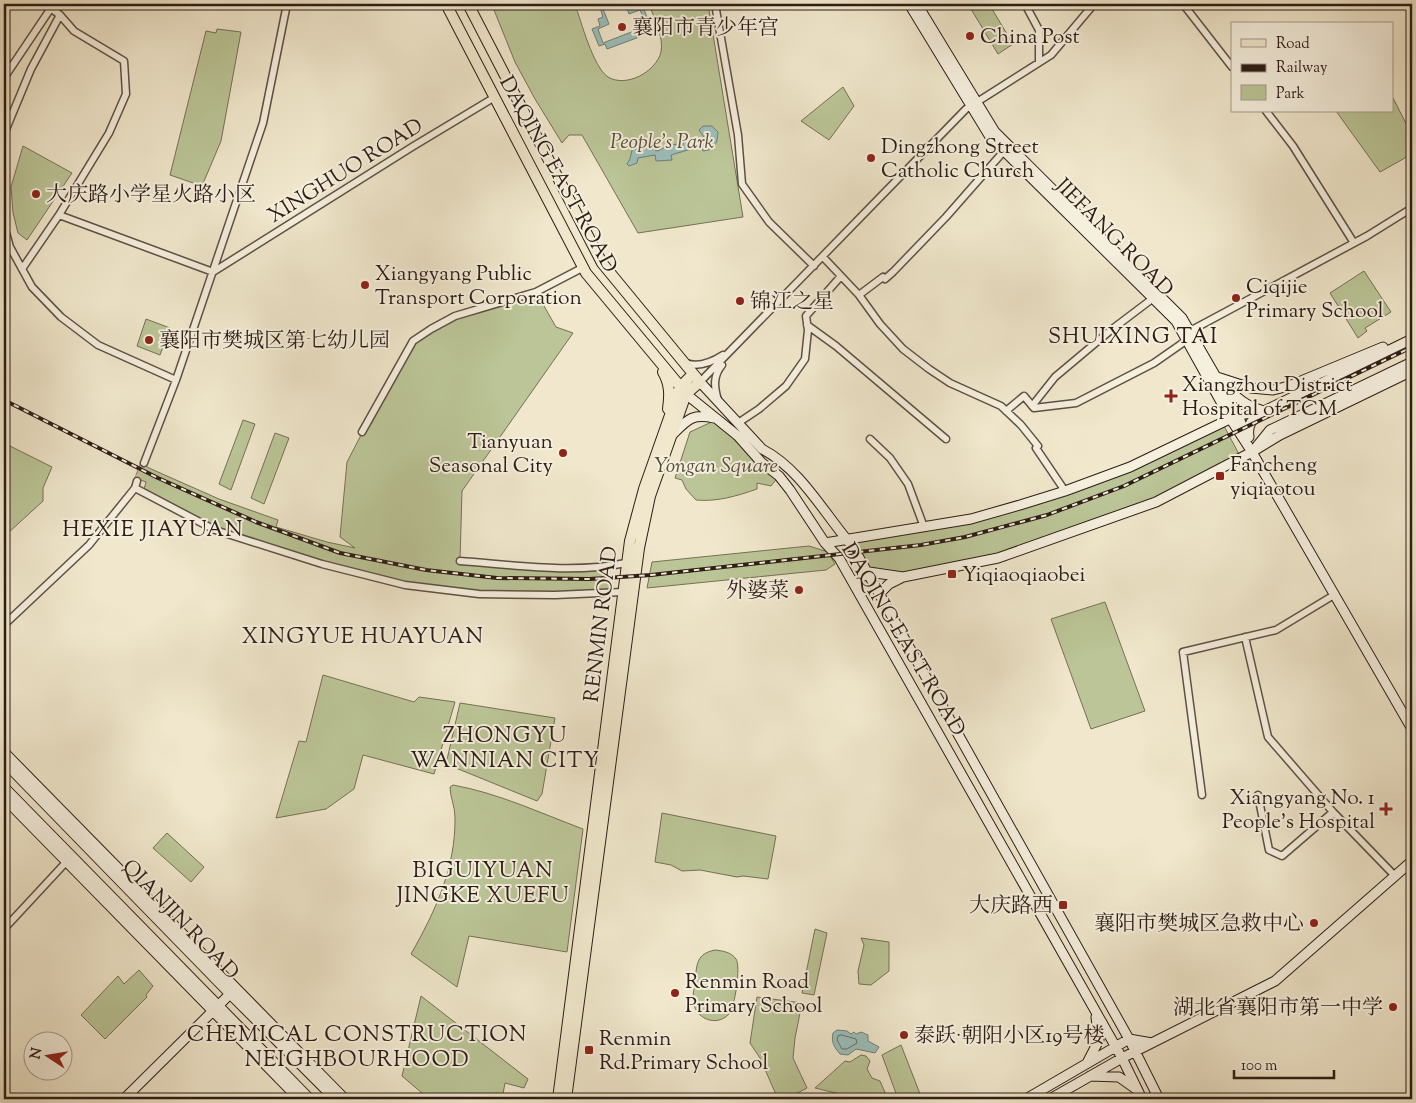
<svg xmlns="http://www.w3.org/2000/svg" width="1416" height="1103" font-family="'Sorts Mill Goudy','Noto Serif SC',serif">
<style>
.green{fill:#bbc597;stroke:#747156}
.water{fill:#9bbfbb;stroke:#6f7e79}
.lines{fill:none;stroke-linecap:round;stroke-linejoin:round}
.shore{stroke:#646e68;stroke-width:1}
.street-tunnel{stroke:#c9bfa7;stroke-width:6;stroke-dasharray:6 3;stroke-linecap:butt}
.street-casing{stroke:#5e5043;stroke-width:9}
.secondary-casing{stroke:#2d1d15;stroke-width:11}
.primary-casing{stroke:#2d1d15;stroke-width:12}
.street{stroke:#f5efde;stroke-width:6}
.secondary{stroke:#f5efde;stroke-width:9}
.primary{stroke:#f0e7cc;stroke-width:10}
.rail-casing{stroke:#2d1d15;stroke-width:4}
.rail{stroke:#f5efde;stroke-width:2;stroke-dasharray:5.5;stroke-linecap:butt}
.poi-dot{fill:#8f2418;stroke:#f5efde;stroke-width:2}
.labels{text-anchor:middle;stroke-width:4;stroke-linejoin:round;paint-order:stroke}
.poi-label{font-size:21px;fill:#2d1d15;stroke:#f5efde;text-anchor:start}
.park-label{font-size:21px;font-style:italic;fill:#584f3c;stroke:#f5efde}
.street-label{font-size:21px;fill:#2d1d15;stroke:#f5efde}
.neighbourhood-label{font-size:22px;letter-spacing:1px;fill:#2d1d15;stroke:#f5efde}
</style>
<rect width="100%" height="100%" fill="#f0e7cc"/>
<filter id="stains"><feTurbulence type="fractalNoise" baseFrequency=".004" numOctaves="4"/><feColorMatrix values="0 0 0 0 .2 0 0 0 0 .09 0 0 0 0 .02 0 0 0 .5 -.17"/></filter>
<radialGradient id="worn" r=".72"><stop offset=".6" stop-color="#630" stop-opacity="0"/><stop offset="1" stop-color="#630" stop-opacity=".3"/></radialGradient>
<path class="green" d="M 496,4 L 575,4 C 581,21 593,67 608,77 C 626,88 656,72 661,52 C 664,37 654,18 649,4 L 708,4 L 743,217 L 638,233 L 582,135 L 569,135 L 562,143 L 535,99 L 515,62 L 492,5 Z
M 968,4 L 989,4 L 1013,44 L 998,54 Z
M 217,29 L 241,32 L 221,141 L 202,186 L 170,175 L 206,31 L 216,33 Z
M 843,87 L 854,106 L 829,140 L 801,121 Z
M 1392,96 L 1412,135 L 1412,154 L 1380,172 L 1336,111 L 1392,111 Z
M 23,146 L 72,173 L 27,240 L 18,233 L 13,213 L 11,187 Z
M 1364,271 L 1391,312 L 1365,328 L 1367,331 L 1358,338 L 1330,293 Z
M 536,292 L 556,327 L 573,333 L 462,491 L 460,560 L 562,569 L 606,567 L 613,591 L 479,594 L 405,585 L 216,529 L 144,489 L 146,482 L 135,478 L 141,462 L 149,468 L 219,499 L 278,520 L 276,527 L 327,542 L 355,548 L 340,537 L 347,462 L 386,387 L 413,341 L 455,316 Z
M 146,319 L 170,328 L 160,355 L 137,346 Z
M 718,419 L 779,476 L 771,486 L 757,483 L 757,489 C 737,496 717,502 696,500 L 686,489 L 682,480 L 675,478 L 690,432 Z
M 243,420 L 255,424 L 231,490 L 219,484 Z
M 1224,426 L 1240,456 L 1158,501 L 998,558 L 903,577 L 869,572 L 847,540 L 971,519 L 1064,491 Z
M 275,433 L 289,438 L 264,504 L 251,498 Z
M 4,443 L 52,467 L 43,488 L 43,501 L 8,533 L 4,533 Z
M 809,546 L 828,552 L 835,564 L 826,570 L 647,588 L 652,562 Z
M 1105,602 L 1145,711 L 1091,729 L 1051,619 Z
M 323,675 L 414,702 L 419,697 L 455,702 L 434,774 L 363,755 L 354,789 L 326,809 L 276,818 L 299,741 L 306,742 Z
M 460,703 L 555,718 L 542,794 L 537,801 L 446,764 Z
M 453,785 C 498,793 540,813 583,829 L 567,952 L 469,936 L 457,987 L 411,954 C 435,912 456,867 455,817 C 455,806 450,797 450,787 Z
M 662,813 L 776,836 L 768,879 L 743,876 L 737,877 L 700,870 L 682,871 L 671,865 L 655,862 Z
M 167,833 L 204,867 L 191,882 L 153,848 Z
M 815,929 L 827,933 L 814,995 L 802,993 Z
M 861,938 L 889,942 L 889,971 L 871,985 L 859,984 L 858,971 L 864,945 Z
M 715,950 C 723,951 731,952 736,959 C 741,966 735,1007 729,1014 C 716,1028 694,1018 693,1000 C 693,994 694,987 695,981 C 697,964 696,954 715,950 Z
M 139,970 L 153,986 L 146,995 L 147,997 L 105,1039 L 81,1015 L 118,976 L 124,984 Z
M 421,996 L 528,1079 L 524,1088 L 505,1083 L 502,1099 L 429,1099 L 402,1076 Z
M 757,997 L 802,1003 L 795,1038 L 793,1058 L 807,1088 L 786,1099 L 778,1099 L 760,1058 L 750,1043 Z
M 901,1045 L 922,1099 L 898,1099 L 882,1055 Z
M 861,1055 L 866,1056 L 870,1061 L 867,1069 L 872,1078 L 880,1081 L 887,1097 C 871,1103 832,1092 815,1088 L 845,1061 L 850,1062 Z"/>
<path class="water" d="M 599,4 L 604,4 L 603,9 L 609,24 L 598,29 L 603,43 L 647,26 L 640,10 L 629,14 L 625,4 L 629,4 L 631,8 L 642,4 L 651,28 L 641,32 L 642,36 L 607,49 L 605,44 L 599,46 L 592,29 L 600,26 L 598,19 L 603,17 Z
M 703,126 L 712,126 L 718,132 L 717,141 L 713,149 L 703,151 L 702,148 L 698,147 L 671,155 L 672,160 L 656,161 L 655,155 L 638,158 L 637,163 L 629,166 L 627,164 L 630,159 L 632,150 C 640,147 647,148 655,145 L 655,150 L 658,151 L 663,148 L 667,149 L 671,145 L 678,144 L 682,147 L 684,141 L 689,137 L 692,139 L 694,143 L 700,144 L 706,140 L 699,130 Z
M 837,1030 L 847,1031 L 851,1034 L 854,1032 L 856,1034 L 861,1032 L 868,1035 L 868,1041 L 879,1047 L 875,1053 L 856,1049 L 848,1055 L 840,1054 C 834,1047 831,1042 833,1033 Z"/>
<g class="lines">
<path class="shore" d="M 842,1035 L 856,1039 L 857,1043 L 847,1049 L 842,1049 L 837,1040 L 838,1036 Z"/>
<path class="street-tunnel" d="M 137,481 L 144,463"/>
<g class="street-casing">
<path id="street" d="M 715,4 L 738,135 L 742,184 L 769,222 L 814,266
M 1025,4 L 1039,30 L 1039,62
M 1183,4 L 1232,67
M 60,15 L 74,31 L 124,61 L 126,94 L 109,133 L 59,215 L 213,272 L 412,147 L 495,97
M 4,78 L 51,8
M 1266,111 L 1293,146 L 1354,243
M 4,134 L 31,69 L 60,15 L 45,4
M 4,226 L 10,247 L 32,287 L 61,317 L 98,345 L 176,380
M 823,257 L 859,295 L 880,324 L 903,349 L 929,369 L 950,383 L 1001,406 L 1021,425 L 1038,446 L 1036,448 L 1065,491
M 22,269 L 59,215
M 859,295 L 883,277 L 885,279 L 893,272 L 946,217 L 1004,151
M 807,325 L 836,346 L 946,439
M 1190,331 L 1367,236 L 1412,208
M 686,363 C 699,368 712,362 723,355
M 700,382 L 966,109 L 1051,55 L 1094,4
M 718,400 C 714,387 713,376 722,365
M 1032,406 L 1055,377 L 1111,330 L 1152,299
M 1006,411 L 1024,396 L 1034,408 L 1076,403 L 1154,363 L 1187,340
M 738,423 L 759,409 L 786,386 L 805,359 L 808,330 L 806,316 L 841,276
M 362,432 L 413,341 L 431,329 L 455,316 L 536,292 L 584,267
M 870,439 L 890,458 L 908,484 L 924,527
M 144,463 L 176,380 L 263,123 L 287,4
M 137,481 L 135,488 L 215,530 L 322,564 L 405,585 L 479,594 L 555,595 L 623,592
M 460,561 C 515,565 572,574 626,563
M 4,625 L 89,545 L 135,488
M 1245,637 L 1268,737 L 1333,812
M 1202,795 L 1183,652 L 1276,630 L 1334,595
M 1258,795 L 1269,850 L 1282,856 L 1333,812 L 1395,876
M 4,929 L 69,859"/>
</g>
<g class="secondary-casing">
<path id="secondary" d="M 909,4 L 990,137 L 1176,321 L 1230,418 L 1252,452 L 1412,729
M 917,4 L 995,132 L 1182,318 L 1238,415 L 1246,436
M 1217,377 L 1251,388 L 1273,390 L 1289,386 L 1383,347
M 700,382 L 762,449 C 802,470 824,514 853,547 L 1129,1039 L 1159,1099
M 1225,386 C 1236,397 1246,406 1261,410
M 686,394 L 738,436 L 761,462 L 779,476 L 790,490 L 825,543 L 839,558 L 1122,1058 L 1142,1099
M 673,434 C 687,420 692,413 714,418
M 1249,437 C 1247,424 1252,419 1263,412
M 1257,446 L 1270,430 L 1412,362
M 825,543 L 971,519 L 1020,505 L 1065,491 L 1130,467 L 1238,415 L 1264,411 L 1412,339
M 853,583 L 869,572 L 903,577 L 998,558 L 1156,502 L 1252,452 L 1280,435 L 1412,371
M 880,593 L 889,584 L 903,577
M 4,752 L 345,1099
M 4,762 L 230,994 L 335,1099
M 4,787 L 310,1099
M 4,798 L 299,1099
M 1087,1063 L 1099,1040 L 1096,1017
M 1090,1076 L 1119,1077 L 1136,1089
M 124,1099 L 230,994
M 1026,1099 L 1129,1039 L 1152,1043
M 1050,1099 L 1122,1058 L 1275,981 L 1412,861"/>
</g>
<g class="primary-casing">
<path id="primary" d="M 446,4 L 586,273 L 684,391
M 468,4 L 602,263 L 700,382 L 686,394 L 650,496 L 639,548 L 566,1099
M 663,372 C 670,384 670,395 668,409
M 558,1099 L 630,541 L 644,489 L 680,387 L 693,374"/>
</g>
<use href="#street" class="street"/>
<use href="#secondary" class="secondary"/>
<use href="#primary" class="primary"/>
<g class="rail-casing">
<path id="rail" d="M 4,400 L 158,478 L 256,522 L 340,553 L 426,570 L 497,578 L 590,579 L 651,575 L 921,545 L 965,537 L 1047,515 L 1124,486 L 1412,347"/>
</g>
<use href="#rail" class="rail"/>
</g>
<g class="poi-dot">
<circle cx="622" cy="27" r="5"/>
<circle cx="970" cy="36" r="5"/>
<circle cx="871" cy="158" r="5"/>
<circle cx="36" cy="194" r="5"/>
<circle cx="365" cy="285" r="5"/>
<circle cx="1236" cy="298" r="5"/>
<circle cx="740" cy="301" r="5"/>
<circle cx="149" cy="340" r="5"/>
<path d="M1168.5 388.5h5v5h5v5h-5v5h-5v-5h-5v-5h5z"/>
<circle cx="563" cy="453" r="5"/>
<rect x="1215" y="471" width="10" height="10" rx="2.5"/>
<rect x="947" y="569" width="10" height="10" rx="2.5"/>
<circle cx="799" cy="590" r="5"/>
<path d="M1383.5 801.5h5v5h5v5h-5v5h-5v-5h-5v-5h5z"/>
<rect x="1058" y="900" width="10" height="10" rx="2.5"/>
<circle cx="1314" cy="923" r="5"/>
<circle cx="675" cy="993" r="5"/>
<circle cx="1393" cy="1007" r="5"/>
<circle cx="904" cy="1035" r="5"/>
<rect x="584" y="1045" width="10" height="10" rx="2.5"/>
</g>
<g class="labels">
<g class="poi-label">
<text x="632" y="34">襄阳市青少年宫</text>
<text x="980" y="43">China Post</text>
<text x="881" y="153">Dingzhong Street<tspan x="881" dy="24">Catholic Church</tspan></text>
<text x="46" y="201">大庆路小学星火路小区</text>
<text x="375" y="280">Xiangyang Public<tspan x="375" dy="24">Transport Corporation</tspan></text>
<text x="1246" y="293">Ciqijie<tspan x="1246" dy="24">Primary School</tspan></text>
<text x="750" y="308">锦江之星</text>
<text x="159" y="347">襄阳市樊城区第七幼儿园</text>
<text x="1182" y="391">Xiangzhou District<tspan x="1182" dy="24">Hospital of TCM</tspan></text>
<text x="553" y="448" text-anchor="end">Tianyuan<tspan x="553" dy="24">Seasonal City</tspan></text>
<text x="1230" y="471">Fancheng<tspan x="1230" dy="24">yiqiaotou</tspan></text>
<text x="962" y="581">Yiqiaoqiaobei</text>
<text x="789" y="597" text-anchor="end">外婆菜</text>
<text x="1375" y="804" text-anchor="end">Xiangyang No. 1<tspan x="1375" dy="24">People's Hospital</tspan></text>
<text x="1053" y="912" text-anchor="end">大庆路西</text>
<text x="1304" y="930" text-anchor="end">襄阳市樊城区急救中心</text>
<text x="685" y="988">Renmin Road<tspan x="685" dy="24">Primary School</tspan></text>
<text x="1383" y="1014" text-anchor="end">湖北省襄阳市第一中学</text>
<text x="914" y="1042">泰跃·朝阳小区19号楼</text>
<text x="599" y="1045">Renmin<tspan x="599" dy="24">Rd.Primary School</tspan></text>
</g>
<g class="park-label">
<text x="662" y="148">People's Park</text>
<text x="716" y="472">Yongan Square</text>
</g>
<g class="street-label">
<text transform="translate(345 170) rotate(-32)" y="7">XINGHUO ROAD</text>
<text transform="translate(559 174) rotate(61)" y="7">DAQING EAST ROAD</text>
<text transform="translate(1115 237) rotate(45)" y="7">JIEFANG ROAD</text>
<text transform="translate(600 624) rotate(-83)" y="7">RENMIN ROAD</text>
<text transform="translate(904 639) rotate(59)" y="7">DAQING EAST ROAD</text>
<text transform="translate(181 919) rotate(46)" y="7">QIANJIN ROAD</text>
</g>
<g class="neighbourhood-label">
<text x="1133" y="343">SHUIXING TAI</text>
<text x="153" y="536">HEXIE JIAYUAN</text>
<text x="363" y="643">XINGYUE HUAYUAN</text>
<text x="505" y="742">ZHONGYU<tspan x="505" dy="25">WANNIAN CITY</tspan></text>
<text x="483" y="877">BIGUIYUAN<tspan x="483" dy="25">JINGKE XUEFU</tspan></text>
<text x="357" y="1041">CHEMICAL CONSTRUCTION<tspan x="357" dy="25">NEIGHBOURHOOD</tspan></text>
</g>
</g>
<rect width="1416" height="1103" fill="none" stroke="#f0e7cc" stroke-width="20"/>
<rect x="5" y="5" width="1406" height="1093" fill="none" stroke="#2d1d15" stroke-width="2.5"/>
<rect x="10" y="10" width="1396" height="1083" fill="none" stroke="#2d1d15"/>
<rect x="1231" y="22" width="162" height="90" fill="#f5efde" stroke="#a59b8e"/>
<rect x="1241" y="39" width="25" height="8" fill="#f0e7cc" stroke="#a59b8e"/>
<text x="1276" y="48" font-size="15" fill="#2d1d15">Road</text>
<rect x="1241" y="64" width="25" height="8" fill="#2d1d15" stroke="#a59b8e"/>
<text x="1276" y="72" font-size="15" fill="#2d1d15">Railway</text>
<rect x="1241" y="85" width="25" height="15" fill="#bbc597" stroke="#a59b8e"/>
<text x="1276" y="98" font-size="15" fill="#2d1d15">Park</text>
<g transform="translate(48 1056) rotate(282)"><circle r="24" fill="#f5efde" stroke="#a59b8e"/>
<path d="M0-4L9 19L0 12L-9 19Z" fill="#8f2418"/>
<text y="-8" font-size="14" font-weight="bold" text-anchor="middle" fill="#2d1d15">N</text>
</g>
<path d="M1234 1070v8h100v-8" fill="none" stroke="#2d1d15" stroke-width="2.5"/>
<text x="1241" y="1070" font-size="15" fill="#2d1d15" stroke="#f5efde" stroke-width="4" paint-order="stroke">100 m</text>
<rect width="100%" height="100%" filter="url(#stains)"/>
<rect width="100%" height="100%" fill="url(#worn)"/>
</svg>
